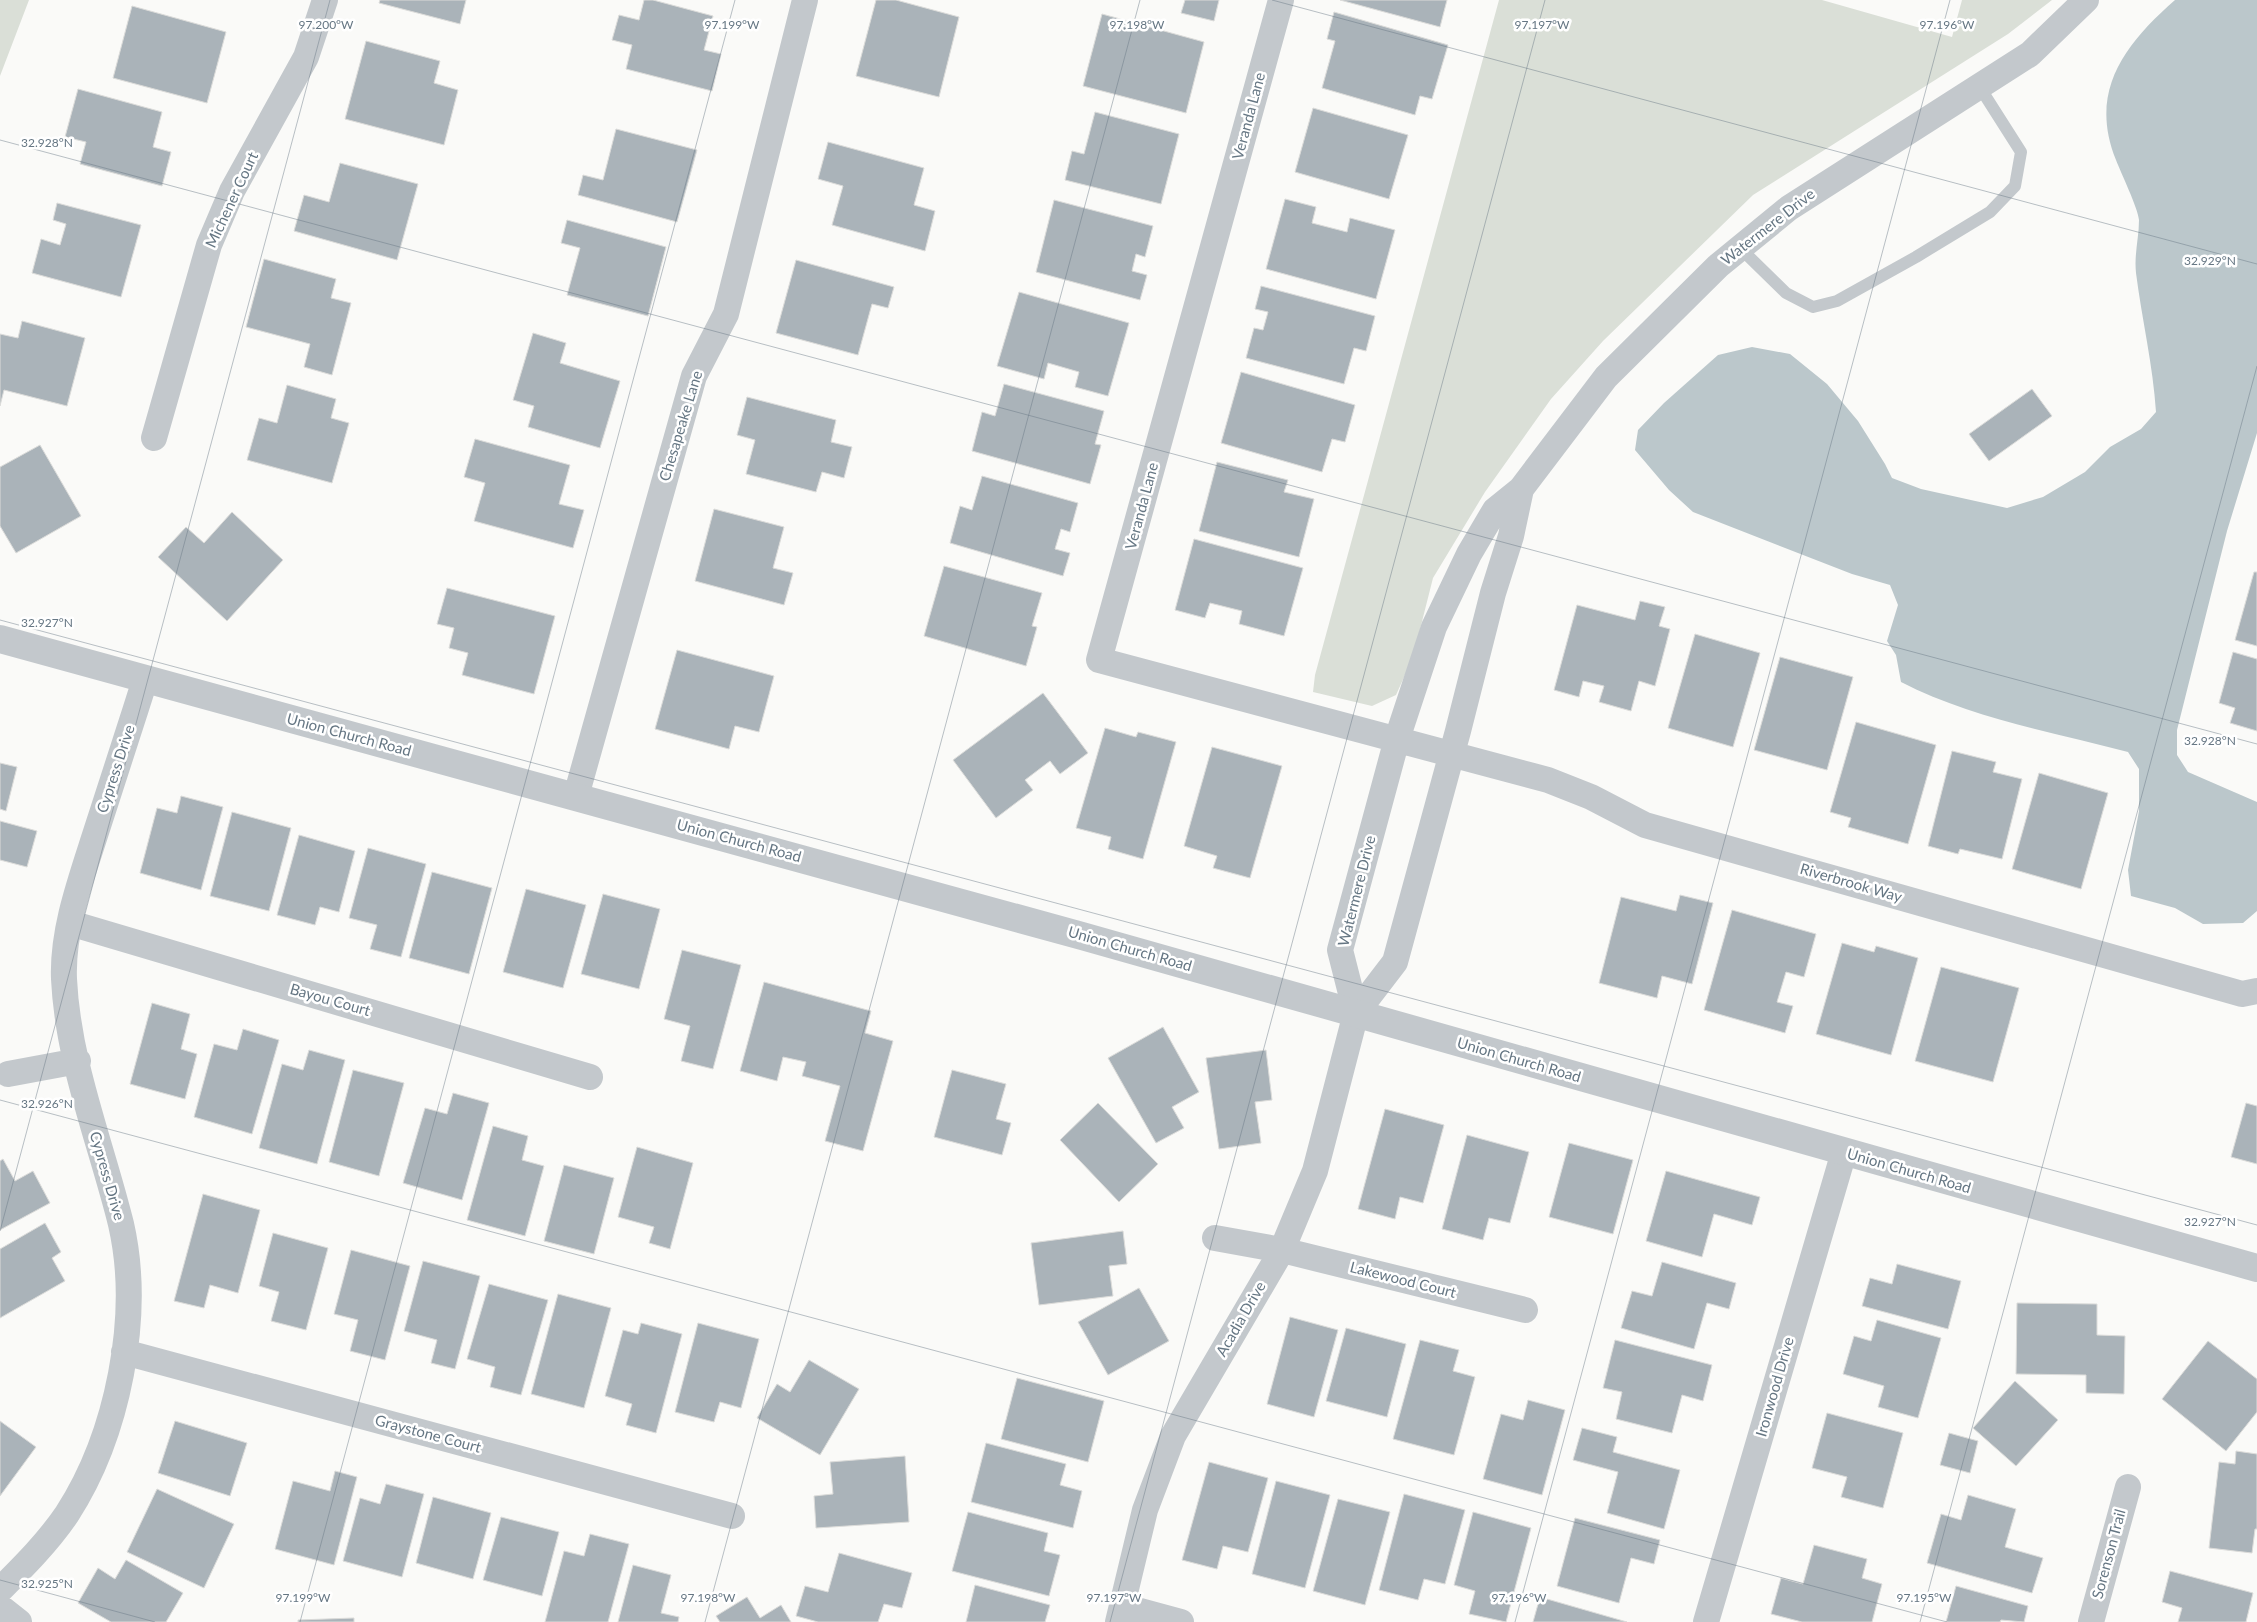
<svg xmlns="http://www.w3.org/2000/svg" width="2257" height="1622" font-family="Lato,sans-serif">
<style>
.green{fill:#dadfd7}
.water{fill:#bbc7cb}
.building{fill:#aab3b9;stroke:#dcdcda}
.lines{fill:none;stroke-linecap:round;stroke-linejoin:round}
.service{stroke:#c3c8cc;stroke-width:12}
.minor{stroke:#c3c8cc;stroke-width:26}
.tertiary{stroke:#c3c8cc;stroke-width:28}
.ticks{fill:none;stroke:#657683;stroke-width:1;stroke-opacity:0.45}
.labels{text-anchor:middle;stroke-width:5;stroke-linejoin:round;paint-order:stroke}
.street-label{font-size:15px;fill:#657683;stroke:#fff}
.ticks-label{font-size:12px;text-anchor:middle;fill:#657683;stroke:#fff;stroke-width:5;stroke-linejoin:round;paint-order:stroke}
</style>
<rect width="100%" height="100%" fill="#fafaf8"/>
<path class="green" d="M 0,0 L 29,0 L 0,76 Z
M 1499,0 L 1822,0 L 1952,37 L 1962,0 L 2052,0 L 2008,34 L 1753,195 L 1603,341 L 1551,399 L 1485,492 L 1433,578 L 1413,657 L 1396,695 L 1372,706 L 1313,692 L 1315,675 Z"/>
<path class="water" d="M 2175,0 L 2257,0 L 2257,433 L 2227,531 L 2177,730 L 2177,755 L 2188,772 L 2257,802 L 2257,911 L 2243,923 L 2203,924 L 2175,908 L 2131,896 L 2128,870 L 2139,811 L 2139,769 L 2128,752 C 2052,732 1971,718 1901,682 L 1896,655 L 1887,641 L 1898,605 L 1890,585 L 1852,574 L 1693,512 L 1669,490 L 1635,450 L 1638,430 L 1664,403 L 1718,355 L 1752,347 L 1790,354 L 1827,384 L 1858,421 L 1885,464 L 1892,478 L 1921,489 L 2007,508 L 2043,497 L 2085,472 L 2110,447 L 2141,429 L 2156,412 C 2153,365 2142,320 2136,273 C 2134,254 2139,238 2139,220 C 2138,208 2121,173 2116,160 C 2088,91 2125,44 2175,0 Z"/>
<path class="building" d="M 380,0 L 466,0 L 460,24 L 379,3 Z
M 644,0 L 653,0 L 713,16 L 704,50 L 721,54 L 712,91 L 626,69 L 632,45 L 612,40 L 619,15 L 639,20 Z
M 876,0 L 896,0 L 959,17 L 939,97 L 856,76 Z
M 1185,0 L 1219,0 L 1214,21 L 1181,13 Z
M 1340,0 L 1447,0 L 1440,27 Z
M 132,6 L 226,32 L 207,103 L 113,78 Z
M 1334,12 L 1448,45 L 1432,99 L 1420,96 L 1415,115 L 1322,88 L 1335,41 L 1327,39 Z
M 1102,14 L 1204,42 L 1186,113 L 1083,86 Z
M 366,41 L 440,61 L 434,83 L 458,90 L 444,145 L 345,119 Z
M 78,89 L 162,112 L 153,147 L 171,152 L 162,186 L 80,164 L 86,142 L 65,137 Z
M 1313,108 L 1408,135 L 1389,199 L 1295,172 Z
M 1095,112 L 1179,134 L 1161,204 L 1065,180 L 1072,151 L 1084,154 Z
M 616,129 L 697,150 L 677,222 L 578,195 L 583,175 L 603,180 Z
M 828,142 L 924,168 L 914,205 L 935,211 L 925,251 L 832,225 L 843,186 L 818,179 Z
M 340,163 L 418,184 L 397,260 L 294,231 L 304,195 L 329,202 Z
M 1285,199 L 1316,207 L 1312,223 L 1347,232 L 1350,218 L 1395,230 L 1376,299 L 1266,269 Z
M 1054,200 L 1153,226 L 1145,257 L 1136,254 L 1132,271 L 1147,275 L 1140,300 L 1036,272 Z
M 57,203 L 141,225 L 121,297 L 32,273 L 41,239 L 60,245 L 66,224 L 53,220 Z
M 567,220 L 666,247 L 648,316 L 567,295 L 580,248 L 561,243 Z
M 264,259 L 336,279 L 331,298 L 351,303 L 332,375 L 304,367 L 310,344 L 246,327 Z
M 796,260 L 894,287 L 888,308 L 872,304 L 858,355 L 776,333 Z
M 1261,286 L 1375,316 L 1366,351 L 1354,348 L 1344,384 L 1246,358 L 1254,328 L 1263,330 L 1268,312 L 1255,309 Z
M 1019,292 L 1129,323 L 1108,396 L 1075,387 L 1079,372 L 1048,363 L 1044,379 L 997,366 Z
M 22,321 L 85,338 L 67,406 L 4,390 L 0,406 L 0,334 L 18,338 Z
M 533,333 L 566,343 L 560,363 L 620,381 L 600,448 L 528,427 L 534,406 L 513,400 Z
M 1241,372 L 1355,405 L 1345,442 L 1332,439 L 1322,472 L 1221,443 Z
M 1004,384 L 1104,411 L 1095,444 L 1101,445 L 1090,484 L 972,451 L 982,412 L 995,416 Z
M 287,385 L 336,399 L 331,418 L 349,423 L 332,483 L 247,460 L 259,418 L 277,423 Z
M 2032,389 L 2052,416 L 1989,461 L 1969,434 Z
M 747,397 L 836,420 L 831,442 L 852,447 L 844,478 L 822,472 L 816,492 L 746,474 L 755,440 L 737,435 Z
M 475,439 L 570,465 L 559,504 L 584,510 L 573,548 L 474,521 L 485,483 L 464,477 Z
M 40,445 L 81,516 L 16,553 L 0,526 L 0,467 Z
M 1217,462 L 1288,480 L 1284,492 L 1314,499 L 1299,557 L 1199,531 Z
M 982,476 L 1078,503 L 1070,532 L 1061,529 L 1055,549 L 1070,553 L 1063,576 L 950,543 L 960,506 L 972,510 Z
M 714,509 L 784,527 L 773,568 L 793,573 L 784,605 L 695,581 Z
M 232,512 L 283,560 L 227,621 L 158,557 L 186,527 L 204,543 Z
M 1194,539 L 1303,568 L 1284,636 L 1239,624 L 1242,611 L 1210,603 L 1205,618 L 1175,610 Z
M 944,566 L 1042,593 L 1032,626 L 1037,627 L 1026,666 L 924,636 Z
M 2254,572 L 2257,572 L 2257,646 L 2235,640 Z
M 447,588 L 555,616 L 534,694 L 462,675 L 468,653 L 449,648 L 454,628 L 437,624 Z
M 1640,601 L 1665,607 L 1659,626 L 1670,629 L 1655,686 L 1639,681 L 1631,711 L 1599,702 L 1604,686 L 1583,681 L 1579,697 L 1554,690 L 1577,605 L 1635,620 Z
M 1695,634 L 1760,653 L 1733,747 L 1668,728 Z
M 677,650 L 774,676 L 759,732 L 735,726 L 729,749 L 655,729 Z
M 2233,652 L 2257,659 L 2257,731 L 2230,723 L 2235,708 L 2219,703 Z
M 1780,657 L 1853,677 L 1827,770 L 1754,750 Z
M 1043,693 L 1088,753 L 1060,774 L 1050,761 L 1025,780 L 1033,790 L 996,818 L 953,760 Z
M 1856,722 L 1936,745 L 1908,844 L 1848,827 L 1851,818 L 1830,812 Z
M 1105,728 L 1136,737 L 1138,732 L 1176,742 L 1143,859 L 1108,849 L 1111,837 L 1076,828 Z
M 1212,747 L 1282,766 L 1250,878 L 1213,868 L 1217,856 L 1184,846 Z
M 1952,751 L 1996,762 L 1993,772 L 2022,779 L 2002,859 L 1960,849 L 1958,854 L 1928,846 Z
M 0,763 L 17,767 L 6,811 L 0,809 Z
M 2039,773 L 2108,793 L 2081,889 L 2012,869 Z
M 181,796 L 223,807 L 201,890 L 140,873 L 157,808 L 177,813 Z
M 232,812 L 291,828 L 269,911 L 210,896 Z
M 0,821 L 37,831 L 27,867 L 0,860 Z
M 299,835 L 355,851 L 339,912 L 320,907 L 315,925 L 277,915 Z
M 368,848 L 426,864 L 401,957 L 370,949 L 377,925 L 349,918 Z
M 432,872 L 492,888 L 469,974 L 409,958 Z
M 526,889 L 586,905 L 563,988 L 503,972 Z
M 603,894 L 660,909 L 639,989 L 581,974 Z
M 1680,895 L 1713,903 L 1692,984 L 1662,976 L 1657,998 L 1599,983 L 1621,897 L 1676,911 Z
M 1732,910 L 1816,934 L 1804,977 L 1786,972 L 1777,1002 L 1793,1006 L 1785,1033 L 1704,1010 Z
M 1842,943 L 1874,952 L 1876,946 L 1918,958 L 1891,1055 L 1816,1034 Z
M 682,950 L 741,965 L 713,1069 L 681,1061 L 690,1026 L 664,1019 Z
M 1941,967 L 2019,988 L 1993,1082 L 1915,1061 Z
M 764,982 L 871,1011 L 865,1033 L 893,1041 L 863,1151 L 825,1141 L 840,1086 L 802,1076 L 806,1062 L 783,1057 L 777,1081 L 740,1071 Z
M 152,1003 L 190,1014 L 181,1049 L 197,1054 L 185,1099 L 130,1084 Z
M 1163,1027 L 1199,1092 L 1172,1107 L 1184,1128 L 1156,1143 L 1108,1058 Z
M 243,1029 L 279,1040 L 252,1134 L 194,1117 L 214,1044 L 237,1050 Z
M 309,1050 L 345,1060 L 317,1164 L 259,1148 L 282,1064 L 303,1070 Z
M 1266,1050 L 1272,1100 L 1255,1102 L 1261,1143 L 1219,1149 L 1206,1058 Z
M 353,1070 L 404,1083 L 379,1176 L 329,1162 Z
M 952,1070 L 1006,1084 L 996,1119 L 1011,1123 L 1002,1155 L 934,1137 Z
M 453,1093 L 489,1103 L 462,1200 L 403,1183 L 425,1108 L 447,1114 Z
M 1098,1103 L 1158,1164 L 1119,1202 L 1060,1140 Z
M 2246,1103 L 2257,1106 L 2257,1164 L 2231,1157 Z
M 1385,1109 L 1444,1125 L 1423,1203 L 1400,1197 L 1395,1219 L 1358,1209 Z
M 493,1126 L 528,1136 L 522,1160 L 544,1166 L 525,1236 L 467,1220 Z
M 1467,1135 L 1529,1152 L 1510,1223 L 1489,1218 L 1483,1240 L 1442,1229 Z
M 1569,1143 L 1633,1160 L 1613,1234 L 1549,1217 Z
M 637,1147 L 693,1163 L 670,1249 L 649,1243 L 654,1227 L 618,1217 Z
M 3,1159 L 15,1181 L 33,1171 L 50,1203 L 0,1230 L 0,1161 Z
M 564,1165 L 614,1178 L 594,1254 L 544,1241 Z
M 1666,1171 L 1760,1197 L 1752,1225 L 1714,1214 L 1702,1257 L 1646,1241 Z
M 203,1194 L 260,1210 L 238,1293 L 210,1285 L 204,1308 L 174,1301 Z
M 45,1223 L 61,1252 L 52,1258 L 65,1281 L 0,1318 L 0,1249 Z
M 1123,1231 L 1127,1264 L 1109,1266 L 1113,1296 L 1039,1305 L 1031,1243 Z
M 273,1233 L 328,1248 L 306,1330 L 271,1321 L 279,1292 L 259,1286 Z
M 351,1250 L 410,1266 L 385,1360 L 350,1351 L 358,1320 L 334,1314 Z
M 423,1261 L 480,1276 L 455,1369 L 431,1363 L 437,1340 L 404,1331 Z
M 1662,1262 L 1736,1283 L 1729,1309 L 1707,1303 L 1694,1349 L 1621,1328 L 1632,1291 L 1652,1296 Z
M 1897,1264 L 1961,1281 L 1948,1329 L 1862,1306 L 1870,1278 L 1892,1284 Z
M 489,1284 L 548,1300 L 521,1395 L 490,1387 L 495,1367 L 467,1359 Z
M 1139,1288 L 1169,1341 L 1108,1375 L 1078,1322 Z
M 558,1294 L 611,1308 L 584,1408 L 531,1394 Z
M 2017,1303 L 2097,1304 L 2097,1335 L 2125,1336 L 2124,1394 L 2086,1393 L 2086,1375 L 2016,1374 Z
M 1290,1317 L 1338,1330 L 1314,1417 L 1267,1404 Z
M 1877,1320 L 1941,1338 L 1918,1418 L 1878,1407 L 1884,1386 L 1843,1374 L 1854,1336 L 1871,1341 Z
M 641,1323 L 682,1334 L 656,1433 L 626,1425 L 632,1404 L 605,1396 L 623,1330 L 638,1334 Z
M 698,1323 L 759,1339 L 741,1408 L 720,1402 L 714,1422 L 675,1412 Z
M 1346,1328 L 1406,1344 L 1387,1417 L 1326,1401 Z
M 1420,1340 L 1459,1350 L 1453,1371 L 1475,1377 L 1454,1455 L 1393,1439 Z
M 1615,1340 L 1712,1365 L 1703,1401 L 1682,1395 L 1672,1433 L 1616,1419 L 1622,1392 L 1603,1388 Z
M 2208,1341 L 2257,1379 L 2257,1412 L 2226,1451 L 2162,1399 Z
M 809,1360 L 859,1389 L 820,1455 L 757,1418 L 777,1384 L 790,1392 Z
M 1017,1378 L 1104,1401 L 1088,1462 L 1001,1439 Z
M 2015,1381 L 2058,1420 L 2016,1466 L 1973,1428 Z
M 1528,1400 L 1565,1410 L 1542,1495 L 1483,1479 L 1501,1414 L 1523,1420 Z
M 1827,1413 L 1903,1433 L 1883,1508 L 1841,1497 L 1847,1477 L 1812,1468 Z
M 0,1421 L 36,1447 L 0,1496 Z
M 175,1421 L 247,1443 L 230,1496 L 158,1473 Z
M 1582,1428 L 1617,1437 L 1613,1452 L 1680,1470 L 1664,1529 L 1607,1513 L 1618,1472 L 1573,1460 Z
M 1949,1433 L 1978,1441 L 1970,1473 L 1940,1465 Z
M 986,1443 L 1066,1464 L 1060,1485 L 1082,1491 L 1073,1528 L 971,1502 Z
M 2236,1451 L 2257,1454 L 2257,1529 L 2255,1529 L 2252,1553 L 2209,1548 L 2219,1462 L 2235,1464 Z
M 905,1456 L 909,1522 L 816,1528 L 814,1496 L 833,1494 L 830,1462 Z
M 1209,1462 L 1268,1478 L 1248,1552 L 1223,1546 L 1217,1569 L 1182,1560 Z
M 335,1471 L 357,1477 L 334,1565 L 275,1549 L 293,1481 L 330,1491 Z
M 1276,1481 L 1330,1495 L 1305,1588 L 1252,1574 Z
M 386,1484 L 424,1494 L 402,1577 L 343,1561 L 360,1498 L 380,1504 Z
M 157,1489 L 234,1524 L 204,1588 L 127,1552 Z
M 1404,1494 L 1465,1510 L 1445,1584 L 1424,1579 L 1418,1600 L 1379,1590 Z
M 1968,1495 L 2016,1509 L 2005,1547 L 2043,1558 L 2032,1593 L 1927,1563 L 1941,1514 L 1961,1520 Z
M 433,1497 L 491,1513 L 473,1579 L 416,1563 Z
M 1338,1499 L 1390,1512 L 1365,1605 L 1313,1591 Z
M 968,1512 L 1048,1533 L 1044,1551 L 1060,1555 L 1049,1596 L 952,1571 Z
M 1473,1512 L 1531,1528 L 1506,1622 L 1469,1614 L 1475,1591 L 1454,1585 Z
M 501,1517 L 559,1532 L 542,1596 L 483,1580 Z
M 1575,1518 L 1660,1540 L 1654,1564 L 1631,1558 L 1619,1603 L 1557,1586 Z
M 590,1534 L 629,1544 L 608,1622 L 545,1622 L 564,1551 L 584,1556 Z
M 1814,1545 L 1867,1559 L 1862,1578 L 1882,1584 L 1872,1622 L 1802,1622 L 1771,1614 L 1781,1578 L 1803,1584 Z
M 839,1553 L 912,1573 L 902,1608 L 884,1604 L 878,1622 L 818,1622 L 796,1616 L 805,1586 L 828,1592 Z
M 126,1560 L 183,1593 L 166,1622 L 111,1622 L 78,1603 L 98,1568 L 115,1579 Z
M 633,1565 L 671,1575 L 661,1613 L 679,1617 L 678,1622 L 618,1622 Z
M 2170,1571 L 2253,1593 L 2246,1622 L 2178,1622 L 2182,1608 L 2162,1602 Z
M 975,1585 L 1050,1605 L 1045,1622 L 966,1622 Z
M 1956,1586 L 2028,1606 L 2024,1622 L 2001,1620 L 2000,1622 L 1946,1622 Z
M 747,1597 L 760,1618 L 781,1605 L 791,1622 L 720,1622 L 716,1616 Z
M 1540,1597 L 1627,1622 L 1533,1622 Z
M 354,1618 L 354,1622 L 298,1622 L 298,1620 Z"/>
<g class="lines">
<path class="service" d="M 1740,248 L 1786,293 L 1813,307 L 1837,301 L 1916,257 L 1990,212 L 2015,186 L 2021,152 L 1979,86"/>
<path class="minor" d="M 1281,0 L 1099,660 L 1548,780 L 1591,797 L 1645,825 L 2242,994 L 2257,991
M 154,438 L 209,245 L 232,191 L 306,57 L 325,0
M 576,796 L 694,376 L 726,314 L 805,0
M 70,923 L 590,1077
M 1356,1013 L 1340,950 L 1397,739 L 1434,627 L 1469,554 L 1495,510 L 1521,489 L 1606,377 L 1718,266 L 1789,208 L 2030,54 L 2086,0
M 8,1074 L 78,1061
M 1215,1238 L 1282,1250 L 1525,1310
M 124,1352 L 732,1516
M 0,1590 C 24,1566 48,1542 67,1514 C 118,1435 142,1316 121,1224 C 101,1143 68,1063 64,979 C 62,930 81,879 96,832 C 112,782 129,731 145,680
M 1122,1606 L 1181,1622
M 0,1607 L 19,1622
M 1118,1622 L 1145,1510 L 1173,1436 L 1282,1250 L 1315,1171 L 1356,1013 L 1395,962 L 1458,731 L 1493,593 L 1511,536 L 1521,489
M 1706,1622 L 1844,1152
M 2091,1622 L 2128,1487"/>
<path class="tertiary" d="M 0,639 L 1082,936 L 2257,1268"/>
</g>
<path class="ticks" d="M 1272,0 L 2257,264M 0,140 L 2257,744M 0,620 L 2257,1225M 0,1100 L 1947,1622M 0,1231 L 330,0M 0,1580 L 155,1622M 300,1622 L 735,0M 705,1622 L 1140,0M 1110,1622 L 1545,0M 1515,1622 L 1950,0M 1920,1622 L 2257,366"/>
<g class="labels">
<g class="street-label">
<text transform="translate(1249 116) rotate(-75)" y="5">Veranda Lane</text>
<text transform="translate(232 200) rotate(-65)" y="5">Michener Court</text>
<text transform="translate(1768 227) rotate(-38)" y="5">Watermere Drive</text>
<text transform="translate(681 426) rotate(-73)" y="5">Chesapeake Lane</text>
<text transform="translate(1142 506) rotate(-75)" y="5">Veranda Lane</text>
<text transform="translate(349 735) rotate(15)" y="5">Union Church Road</text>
<text transform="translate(116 769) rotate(-72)" y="5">Cypress Drive</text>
<text transform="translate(739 841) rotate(15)" y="5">Union Church Road</text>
<text transform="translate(1851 883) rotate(16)" y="5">Riverbrook Way</text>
<text transform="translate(1357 891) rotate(-76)" y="5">Watermere Drive</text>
<text transform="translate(1130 949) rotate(16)" y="5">Union Church Road</text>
<text transform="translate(330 1000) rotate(16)" y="5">Bayou Court</text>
<text transform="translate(1519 1060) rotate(16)" y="5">Union Church Road</text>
<text transform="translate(1909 1171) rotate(16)" y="5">Union Church Road</text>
<text transform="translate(107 1176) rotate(74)" y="5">Cypress Drive</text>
<text transform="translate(1403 1280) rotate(14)" y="5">Lakewood Court</text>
<text transform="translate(1241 1319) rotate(-60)" y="5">Acadia Drive</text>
<text transform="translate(1775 1387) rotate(-74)" y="5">Ironwood Drive</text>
<text transform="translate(428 1434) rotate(15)" y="5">Graystone Court</text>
<text transform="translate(2109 1554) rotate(-75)" y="5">Sorenson Trail</text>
</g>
</g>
<g class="ticks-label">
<text x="326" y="29">97.200°W</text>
<text x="732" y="29">97.199°W</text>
<text x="1137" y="29">97.198°W</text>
<text x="1542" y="29">97.197°W</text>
<text x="1947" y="29">97.196°W</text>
<text x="47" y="147">32.928°N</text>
<text x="2210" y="265">32.929°N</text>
<text x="47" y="627">32.927°N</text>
<text x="2210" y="745">32.928°N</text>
<text x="47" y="1108">32.926°N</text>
<text x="2210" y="1226">32.927°N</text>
<text x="47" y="1588">32.925°N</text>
<text x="303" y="1602">97.199°W</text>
<text x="708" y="1602">97.198°W</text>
<text x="1114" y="1602">97.197°W</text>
<text x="1519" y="1602">97.196°W</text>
<text x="1924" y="1602">97.195°W</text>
</g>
</svg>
